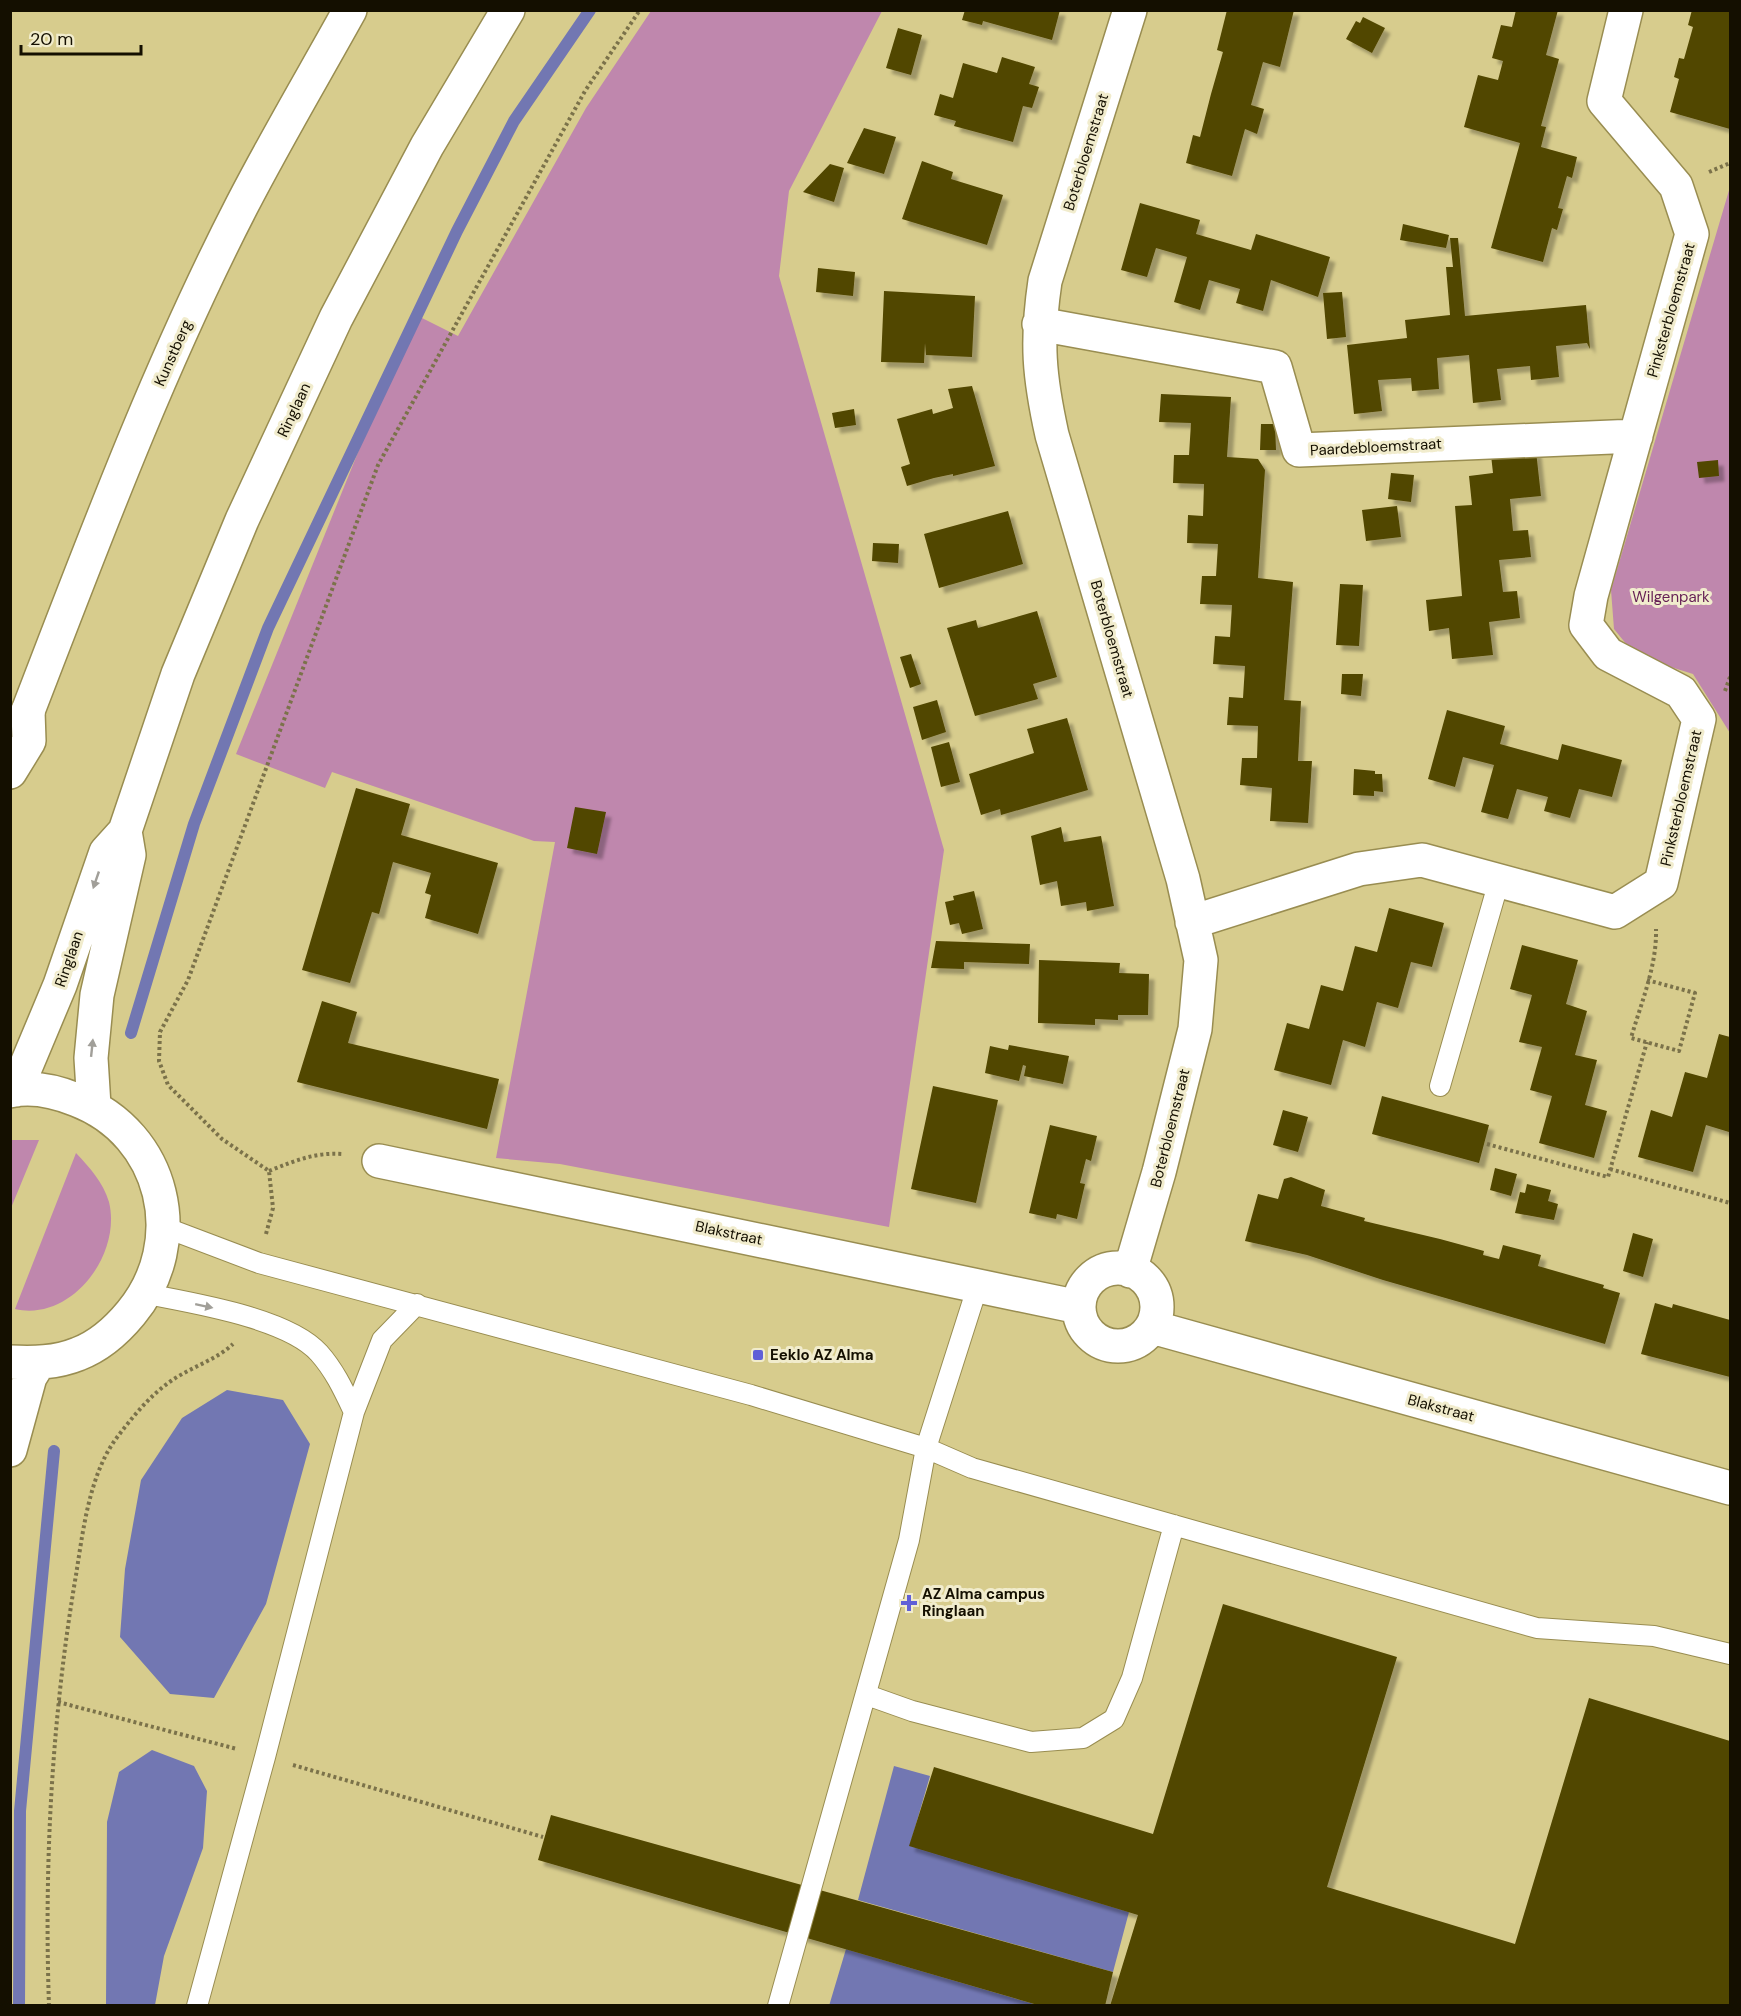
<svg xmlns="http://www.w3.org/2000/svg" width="1741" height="2016" font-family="'DM Sans',sans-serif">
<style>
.green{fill:#bf87ad}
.water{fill:#7277b2}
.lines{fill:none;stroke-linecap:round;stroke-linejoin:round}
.stream{stroke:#7277b2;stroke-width:12}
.building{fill:#514600;filter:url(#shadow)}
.service-casing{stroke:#998d51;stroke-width:22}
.minor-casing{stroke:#998d51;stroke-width:36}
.tertiary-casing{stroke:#998d51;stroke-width:36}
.secondary-casing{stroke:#998d51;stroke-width:36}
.path{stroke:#7b724a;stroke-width:4;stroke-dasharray:3 3;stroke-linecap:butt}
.service{stroke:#fff;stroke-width:20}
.minor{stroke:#fff;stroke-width:33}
.tertiary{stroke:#fff;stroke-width:33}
.secondary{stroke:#fff;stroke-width:33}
.oneway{fill:#a19f99}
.poi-dot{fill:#605fd7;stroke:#f1eccd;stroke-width:2}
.labels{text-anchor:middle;stroke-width:6;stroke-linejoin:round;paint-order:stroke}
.street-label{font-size:15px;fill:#140f00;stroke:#f1eccd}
.park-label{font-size:15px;fill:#641e53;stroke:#f1eccd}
.poi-label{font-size:15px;font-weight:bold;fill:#140f00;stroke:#f1eccd;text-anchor:start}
</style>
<defs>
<filter id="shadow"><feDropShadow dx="5.5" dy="5.5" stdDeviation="1.5" flood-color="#0004"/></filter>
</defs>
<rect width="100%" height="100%" fill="#d7cc8d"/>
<path class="green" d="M 651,11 L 882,11 L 789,191 L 779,276 L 944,850 L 889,1227 L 560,1164 L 496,1158 L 555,842 L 534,841 L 332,772 L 325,788 L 236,754 L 414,314 L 458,336 L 586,108 Z
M 1730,187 L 1730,733 L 1693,674 L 1636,656 L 1614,629 L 1611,590 Z
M 11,1140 L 39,1140 L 11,1208 L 10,1140 Z
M 76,1153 C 90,1168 103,1182 109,1202 C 122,1255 71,1322 15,1309 Z"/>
<path class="water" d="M 227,1390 L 283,1400 L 310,1444 L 266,1604 L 214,1698 L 170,1694 L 120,1637 L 125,1569 L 141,1480 L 182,1418 Z
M 152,1750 L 194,1766 L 207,1791 L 203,1848 L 164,1956 L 155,2005 L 106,2005 L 107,1822 L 119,1772 Z
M 894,1766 L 930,1776 L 910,1845 L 1129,1912 L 1113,1972 L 858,1900 Z
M 846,1949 L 1041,2006 L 829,2006 Z"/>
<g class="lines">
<path class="stream" d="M 131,1033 L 194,824 L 268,628 L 457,231 L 514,121 L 590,10
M 19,2006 L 20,1811 L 54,1451"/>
</g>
<path class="building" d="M 965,10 L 1060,10 L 1052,40 L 983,21 L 982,25 L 962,20 Z
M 1227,10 L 1294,10 L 1280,67 L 1263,62 L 1251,105 L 1264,109 L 1257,134 L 1245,129 L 1232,176 L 1186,163 L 1193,135 L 1200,137 L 1211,94 L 1223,52 L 1217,50 Z
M 1516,10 L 1558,10 L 1546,55 L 1559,59 L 1541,126 L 1546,127 L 1541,147 L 1577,157 L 1572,178 L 1567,176 L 1558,208 L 1563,209 L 1557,230 L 1552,228 L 1543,262 L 1491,248 L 1520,143 L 1464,127 L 1478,75 L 1498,80 L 1503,61 L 1492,58 L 1501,25 L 1512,27 Z
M 1692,10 L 1730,10 L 1730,129 L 1670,112 L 1679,79 L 1674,77 L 1679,58 L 1684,59 L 1693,27 L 1688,25 Z
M 1363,17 L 1385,28 L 1372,53 L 1346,39 L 1356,21 L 1360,23 Z
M 898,28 L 922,35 L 911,75 L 886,68 Z
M 1002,57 L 1035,67 L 1029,84 L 1039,87 L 1032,108 L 1023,106 L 1013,142 L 954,126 L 956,121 L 934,115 L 940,94 L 953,98 L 963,63 L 997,73 Z
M 864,128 L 896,137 L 884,174 L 847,163 Z
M 922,161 L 953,172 L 951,179 L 1003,195 L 987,245 L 902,219 Z
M 830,164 L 844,168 L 834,202 L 803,192 Z
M 1140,203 L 1200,220 L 1196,234 L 1251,250 L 1256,234 L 1330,257 L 1318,297 L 1271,280 L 1263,311 L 1236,303 L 1240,289 L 1209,280 L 1200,310 L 1174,302 L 1187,257 L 1156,248 L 1147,277 L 1121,270 Z
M 1403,224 L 1449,235 L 1446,248 L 1400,240 Z
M 1450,238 L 1458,238 L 1465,316 L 1586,305 L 1590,349 L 1587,343 L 1556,346 L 1559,377 L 1531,380 L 1530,366 L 1497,369 L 1501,400 L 1473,403 L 1469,355 L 1437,358 L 1439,389 L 1412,391 L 1411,378 L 1378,380 L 1382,411 L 1354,414 L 1347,345 L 1407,338 L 1405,320 L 1450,315 L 1446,267 L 1453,267 Z
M 818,268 L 855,272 L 853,296 L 816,292 Z
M 884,291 L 975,296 L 972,357 L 926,355 L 925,343 L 924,363 L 881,362 Z
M 1342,292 L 1346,337 L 1327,339 L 1323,293 Z
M 972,386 L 995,466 L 953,476 L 953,474 L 934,478 L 907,486 L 901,467 L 910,464 L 897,419 L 932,409 L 933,414 L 953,408 L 948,389 Z
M 1161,394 L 1231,397 L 1227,457 L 1258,459 L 1265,470 L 1258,578 L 1293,582 L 1284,700 L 1301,701 L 1298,761 L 1312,761 L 1308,823 L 1270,821 L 1272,788 L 1240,785 L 1242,758 L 1257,758 L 1258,726 L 1227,725 L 1229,697 L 1243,698 L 1245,666 L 1213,664 L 1215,636 L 1230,637 L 1232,605 L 1200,604 L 1202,576 L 1216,576 L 1218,544 L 1187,543 L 1188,515 L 1203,516 L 1204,484 L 1173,483 L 1174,455 L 1189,455 L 1191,423 L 1159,422 Z
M 854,409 L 856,425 L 835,428 L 832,413 Z
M 1261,424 L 1275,424 L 1276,450 L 1260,450 Z
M 1536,451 L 1541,496 L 1510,499 L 1513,531 L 1528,530 L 1531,557 L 1499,560 L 1503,592 L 1517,591 L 1520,618 L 1489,622 L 1493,655 L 1452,659 L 1449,628 L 1429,631 L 1426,600 L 1462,596 L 1455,506 L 1472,505 L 1469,476 L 1493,473 L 1491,455 Z
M 1718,460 L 1719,476 L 1699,478 L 1697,462 Z
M 1391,473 L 1414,475 L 1411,502 L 1388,499 Z
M 1397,506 L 1401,537 L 1366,541 L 1362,510 Z
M 1008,511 L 1023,564 L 939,588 L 924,534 Z
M 873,543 L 899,544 L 898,563 L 872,561 Z
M 1340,584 L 1363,585 L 1359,646 L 1336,645 Z
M 1037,611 L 1057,677 L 1033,684 L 1038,699 L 975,716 L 947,628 L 976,620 L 978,628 Z
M 911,654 L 921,684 L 910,688 L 900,657 Z
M 1342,674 L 1363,674 L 1361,696 L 1341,694 Z
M 937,700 L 946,732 L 922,740 L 913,707 Z
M 1447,710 L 1505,726 L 1500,744 L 1558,760 L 1562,744 L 1622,760 L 1612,797 L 1579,789 L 1570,818 L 1544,811 L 1548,797 L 1517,789 L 1508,819 L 1481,812 L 1494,765 L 1463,757 L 1455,787 L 1428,779 Z
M 1067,718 L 1088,790 L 1001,815 L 1000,809 L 981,815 L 969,774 L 1034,753 L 1027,729 Z
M 949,742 L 960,782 L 941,787 L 931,747 Z
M 1354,769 L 1375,771 L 1375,774 L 1382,774 L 1383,792 L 1374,791 L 1374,796 L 1353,795 Z
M 356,788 L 410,804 L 401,835 L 498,863 L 478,934 L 425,918 L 431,895 L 425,893 L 431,873 L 393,862 L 379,914 L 372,912 L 350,983 L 302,970 Z
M 575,807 L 606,812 L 597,854 L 567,848 Z
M 1061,827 L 1064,842 L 1101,836 L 1114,906 L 1087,911 L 1086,902 L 1061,906 L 1057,881 L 1040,885 L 1031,836 Z
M 974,891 L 983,929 L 962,934 L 959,923 L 950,925 L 945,902 L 954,900 L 953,896 Z
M 1389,908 L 1444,923 L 1432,967 L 1411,962 L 1398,1008 L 1377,1002 L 1365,1047 L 1343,1040 L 1331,1085 L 1274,1070 L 1287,1023 L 1309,1029 L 1321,985 L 1343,991 L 1355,946 L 1377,952 Z
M 936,941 L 1030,944 L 1029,964 L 964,962 L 964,969 L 931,968 Z
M 1522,945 L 1578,960 L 1566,1004 L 1587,1011 L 1575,1055 L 1597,1060 L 1585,1105 L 1607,1111 L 1594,1158 L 1539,1143 L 1552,1096 L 1530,1090 L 1542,1047 L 1519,1042 L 1532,995 L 1510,989 Z
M 1039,960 L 1120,963 L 1119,973 L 1149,974 L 1148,1015 L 1118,1015 L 1118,1020 L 1095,1019 L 1095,1025 L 1038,1023 Z
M 322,1001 L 357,1012 L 348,1043 L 499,1079 L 487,1129 L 297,1082 Z
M 1719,1034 L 1730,1037 L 1729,1132 L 1706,1125 L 1693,1172 L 1638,1157 L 1651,1110 L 1672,1117 L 1685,1072 L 1707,1078 Z
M 1009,1045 L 1069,1056 L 1063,1084 L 1024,1076 L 1026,1066 L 1023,1065 L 1019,1081 L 985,1073 L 990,1046 L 1008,1050 Z
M 933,1086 L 998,1100 L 976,1203 L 911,1189 Z
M 1382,1096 L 1489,1125 L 1479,1163 L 1372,1134 Z
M 1283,1110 L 1308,1117 L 1298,1152 L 1273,1145 Z
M 1050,1125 L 1097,1136 L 1091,1161 L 1086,1159 L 1080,1183 L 1085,1184 L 1077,1219 L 1057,1214 L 1056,1219 L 1029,1213 Z
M 1495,1168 L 1517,1174 L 1511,1196 L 1490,1190 Z
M 1291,1177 L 1325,1190 L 1321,1206 L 1365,1218 L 1364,1221 L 1440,1239 L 1484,1251 L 1483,1255 L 1499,1259 L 1503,1245 L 1541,1255 L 1538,1266 L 1604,1285 L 1603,1288 L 1620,1293 L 1605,1344 L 1383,1280 L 1307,1255 L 1245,1241 L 1258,1194 L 1278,1199 L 1284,1179 Z
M 1527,1184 L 1551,1190 L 1548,1201 L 1558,1204 L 1554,1220 L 1515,1213 L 1520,1192 L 1525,1193 Z
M 1633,1233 L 1653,1239 L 1643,1277 L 1623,1271 Z
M 1655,1303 L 1672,1308 L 1673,1304 L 1730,1320 L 1730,1377 L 1641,1354 Z
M 1223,1604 L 1397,1657 L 1327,1887 L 1515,1944 L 1589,1698 L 1730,1741 L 1730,2006 L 1110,2006 L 1138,1915 L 909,1846 L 934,1767 L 1153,1834 Z
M 551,1815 L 1113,1972 L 1105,2006 L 1041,2006 L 538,1860 Z"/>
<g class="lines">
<g class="service-casing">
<path id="service" d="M 1440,1086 L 1499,881
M 164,1227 L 259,1263 L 751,1395 L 926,1448 L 972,1468 L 1537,1628 L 1654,1636 L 1730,1654
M 147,1294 C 192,1303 288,1318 319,1353 C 335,1371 344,1391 354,1412
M 867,1695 L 912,1711 L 1031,1742 L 1083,1738 L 1114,1719 L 1132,1678 L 1174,1525
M 197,2006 L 265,1757 L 354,1412 L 382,1340 L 417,1304
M 778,2006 L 909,1540 L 926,1448 L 978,1285"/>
</g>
<g class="minor-casing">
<path id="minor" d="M 1130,10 L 1045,281 C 1036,342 1039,376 1052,435 L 1183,879 L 1201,960 L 1195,1029 L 1159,1172 L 1130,1271
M 1039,324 L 1275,367 L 1299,450 L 1636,436
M 28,711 C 94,540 158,368 242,205 C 276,139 314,75 350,10
M 1192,922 L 1359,869 L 1422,860 L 1615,912 L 1661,883 L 1699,719 L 1681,692 L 1608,654 L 1586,625 L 1591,596 L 1692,234 L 1676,186 L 1604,101 L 1626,10
M 379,1161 L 1079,1307
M1079 1307a39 39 0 1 1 78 0a39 39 0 1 1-78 0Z
M 1152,1327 L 1730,1488"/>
</g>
<g class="tertiary-casing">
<path id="tertiary" d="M 10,772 L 29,741 L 28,711"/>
</g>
<g class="secondary-casing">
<path id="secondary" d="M 16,1090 L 60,985 L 106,852 L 125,831 L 178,674 L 242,520 L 336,318 L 427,146 L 508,10
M 10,1091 C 32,1086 57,1092 77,1100 C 165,1134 190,1242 131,1313 C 117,1330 99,1346 78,1354 C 56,1363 33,1363 10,1362
M 94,1106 L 91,1058 L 97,995 L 129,855 L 125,831
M 10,1450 L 30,1377 L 38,1364"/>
</g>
<path class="path" d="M 1709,172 L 1730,163
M 1725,691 L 1730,677
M 1647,980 L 1695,993 L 1679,1051 L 1631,1038 C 1641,1003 1657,966 1656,929
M 1487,1144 L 1608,1177 L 1647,1042
M 1610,1169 L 1730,1203
M 269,1171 C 294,1161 315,1152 343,1154
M 266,1234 L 273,1208 L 269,1171 L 222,1139 L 168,1085 L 159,1061 L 160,1032 L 188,980 L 378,465 L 585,91 L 640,10
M 58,1702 L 237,1749
M 293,1765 L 543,1837
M 49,2006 C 44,1862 52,1716 76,1575 C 83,1531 89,1477 115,1440 C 131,1419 149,1396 171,1381 C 191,1367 216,1360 233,1344"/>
<use href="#service" class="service"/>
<use href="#minor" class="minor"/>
<use href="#tertiary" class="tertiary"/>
<use href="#secondary" class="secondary"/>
</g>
<defs><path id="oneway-solid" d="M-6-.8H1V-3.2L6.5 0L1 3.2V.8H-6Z" transform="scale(1.5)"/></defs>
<g class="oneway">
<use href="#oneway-solid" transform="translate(96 880) rotate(109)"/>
<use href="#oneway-solid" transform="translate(92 1048) rotate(-84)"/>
<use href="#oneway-solid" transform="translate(204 1306) rotate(12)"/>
</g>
<g class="poi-dot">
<rect x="752" y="1349" width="12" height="12" rx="3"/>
<path d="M906 1594h6v6h6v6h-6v6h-6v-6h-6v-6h6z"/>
</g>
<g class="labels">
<g class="street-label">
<text transform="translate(1086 152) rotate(-73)" y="5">Boterbloemstraat</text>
<text transform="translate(1671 310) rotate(-74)" y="5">Pinksterbloemstraat</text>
<text transform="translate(173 353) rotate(-66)" y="5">Kunstberg</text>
<text transform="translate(294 410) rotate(-65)" y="5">Ringlaan</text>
<text transform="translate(1376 447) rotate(-3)" y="5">Paardebloemstraat</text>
<text transform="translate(1112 639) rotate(74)" y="5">Boterbloemstraat</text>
<text transform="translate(1681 798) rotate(-77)" y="5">Pinksterbloemstraat</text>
<text transform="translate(69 959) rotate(-71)" y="5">Ringlaan</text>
<text transform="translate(1170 1128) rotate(-76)" y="5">Boterbloemstraat</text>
<text transform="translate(729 1233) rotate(12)" y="5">Blakstraat</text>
<text transform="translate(1441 1408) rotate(15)" y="5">Blakstraat</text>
</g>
<g class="park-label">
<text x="1671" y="602">Wilgenpark</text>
</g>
<g class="poi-label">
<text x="770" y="1360">Eeklo AZ Alma</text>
<text x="922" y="1599">AZ Alma campus<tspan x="922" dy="17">Ringlaan</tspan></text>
</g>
</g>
<rect width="1741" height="2016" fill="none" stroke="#140f00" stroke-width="24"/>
<path d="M21 45v9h120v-9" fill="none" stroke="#140f00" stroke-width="3"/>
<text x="30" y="45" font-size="18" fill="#140f00" stroke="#f1eccd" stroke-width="4.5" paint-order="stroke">20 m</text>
</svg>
